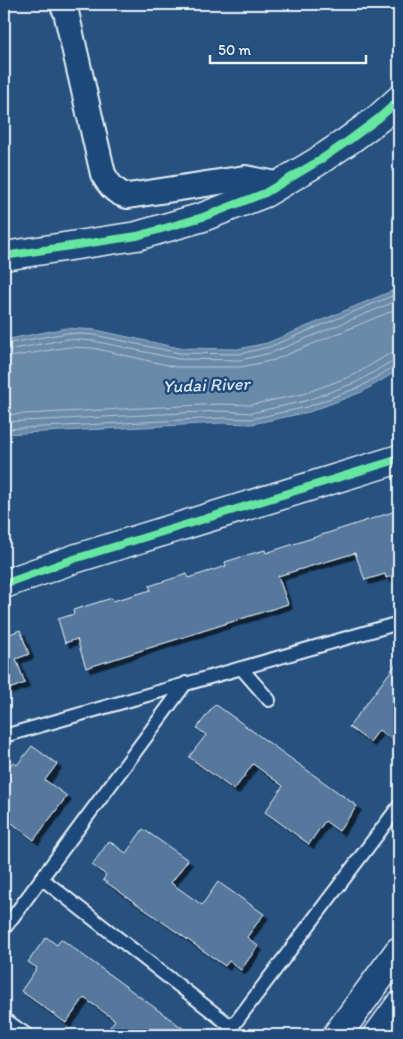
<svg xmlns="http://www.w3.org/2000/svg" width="403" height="1039" font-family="Itim,sans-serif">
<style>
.water{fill:#6b8aaa;stroke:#9db3c9}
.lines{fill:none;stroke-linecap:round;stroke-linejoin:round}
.shore{stroke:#b6c8d9;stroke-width:1}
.building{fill:#57789d;stroke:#e8f1f8;filter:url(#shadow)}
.service-casing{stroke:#e8f1f8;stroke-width:16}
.minor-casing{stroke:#e8f1f8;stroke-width:28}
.tertiary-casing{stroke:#e8f1f8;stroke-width:31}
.motorway-casing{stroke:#e8f1f8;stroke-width:31}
.service{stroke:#1f4a7a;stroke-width:12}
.minor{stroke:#1f4a7a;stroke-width:24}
.tertiary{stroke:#1f4a7a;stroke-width:28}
.motorway{stroke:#1f4a7a;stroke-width:28}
.cycleway-casing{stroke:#1f4a7a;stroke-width:11}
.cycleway{stroke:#66e7a1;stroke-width:8}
.labels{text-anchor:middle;stroke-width:5;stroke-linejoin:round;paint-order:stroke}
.water-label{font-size:18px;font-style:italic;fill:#d5e2ec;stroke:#1f4a7a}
</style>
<defs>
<filter id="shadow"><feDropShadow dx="4.5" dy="4.5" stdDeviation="0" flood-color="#0009"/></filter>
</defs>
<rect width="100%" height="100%" fill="#27517f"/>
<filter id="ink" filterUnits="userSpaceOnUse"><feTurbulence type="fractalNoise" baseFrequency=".02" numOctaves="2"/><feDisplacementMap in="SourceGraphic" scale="10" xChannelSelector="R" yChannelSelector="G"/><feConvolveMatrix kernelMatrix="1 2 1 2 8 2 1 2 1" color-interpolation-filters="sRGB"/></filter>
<g filter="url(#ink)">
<path class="water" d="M 399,288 L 399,370 L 362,392 L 309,412 L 252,424 L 222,423 L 4,434 L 4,340 L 66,328 L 96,330 L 179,348 L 238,349 L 267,343 Z"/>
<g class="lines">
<path class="shore" d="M 4,344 L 67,333 L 95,335 L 179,353 L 239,354 L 269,347 L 399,293
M 4,351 L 67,339 L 94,341 L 178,359 L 240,360 L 271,353 L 399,300
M 4,358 L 68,347 L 93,348 L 176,367 L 241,367 L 274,360 L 399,308
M 4,415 L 221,404 L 250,405 L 303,394 L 354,375 L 389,354 L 399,352
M 4,422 L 222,411 L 251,413 L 305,401 L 357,382 L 392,361 L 399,359
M 4,429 L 222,418 L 251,419 L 307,407 L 360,387 L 395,366 L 399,366"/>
</g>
<path class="building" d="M 399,510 L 399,573 L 386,578 L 385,574 L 365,580 L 355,553 L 278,576 L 288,604 L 86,668 L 77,639 L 65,643 L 58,619 L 74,614 L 73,610 L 112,598 L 113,601 L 151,590 L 149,586 L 187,574 L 188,578 L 226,566 L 225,562 L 247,555 L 265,550 L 266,553 Z
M 5,630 L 7,635 L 20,630 L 29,654 L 16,659 L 25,683 L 4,691 L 4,631 Z
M 399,660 L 399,745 L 379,730 L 370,742 L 349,727 Z
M 215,704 L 357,806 L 339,831 L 325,821 L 309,844 L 265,812 L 283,786 L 253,764 L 234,790 L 189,757 L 206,735 L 197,728 Z
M 32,746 L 57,764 L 45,780 L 67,796 L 34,840 L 4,817 L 4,774 L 13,762 L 17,765 Z
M 143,829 L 188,860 L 171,883 L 202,905 L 218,882 L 264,914 L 247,937 L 258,946 L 241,970 L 229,961 L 225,966 L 103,880 L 106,875 L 92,865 L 109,841 L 126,853 Z
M 46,937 L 57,945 L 61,939 L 192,1035 L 104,1035 L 115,1020 L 84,998 L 66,1023 L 21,991 L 37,968 L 28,962 Z"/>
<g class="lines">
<g class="service-casing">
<path id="service" d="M 241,668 L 269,700
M 4,736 L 399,623
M 41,878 L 232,1027
M 4,929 L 186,683
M 4,1019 L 27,1035
M 226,1035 L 399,806"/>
</g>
<g class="minor-casing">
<path id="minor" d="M 62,4 L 66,12 L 103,174 C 110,186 115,193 128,196 L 245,178 L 281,185"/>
</g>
<g class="tertiary-casing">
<path id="tertiary" d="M 4,256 L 137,236 L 203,217 L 265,193 L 317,162 L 348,141 L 379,118 L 399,100
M 4,584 L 74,559 L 399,459"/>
</g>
<g class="motorway-casing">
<path id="motorway" d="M 337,1035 L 399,951
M 378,1035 L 399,1006"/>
</g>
<use href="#service" class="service"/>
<use href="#minor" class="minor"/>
<use href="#tertiary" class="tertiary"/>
<use href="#motorway" class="motorway"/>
<g class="cycleway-casing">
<path id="cycleway" d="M 4,256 L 137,236 L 203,217 L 265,193 L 317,162 L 348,141 L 379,118 L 399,100
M 4,584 L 74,559 L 399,459"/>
</g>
<use href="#cycleway" class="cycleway"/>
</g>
</g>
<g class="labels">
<g class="water-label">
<text transform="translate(206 385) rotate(-2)" y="6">Yudai River</text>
</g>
</g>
<rect width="403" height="1039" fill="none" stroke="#1f4a7a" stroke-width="20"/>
<rect x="10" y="10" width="383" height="1019" fill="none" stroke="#e8f1f8" stroke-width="2" filter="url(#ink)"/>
<path d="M210 55v8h156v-8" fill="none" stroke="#e8f1f8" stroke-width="2.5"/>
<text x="218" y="55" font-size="15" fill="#e8f1f8" stroke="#1f4a7a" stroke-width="4" paint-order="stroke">50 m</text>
</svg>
